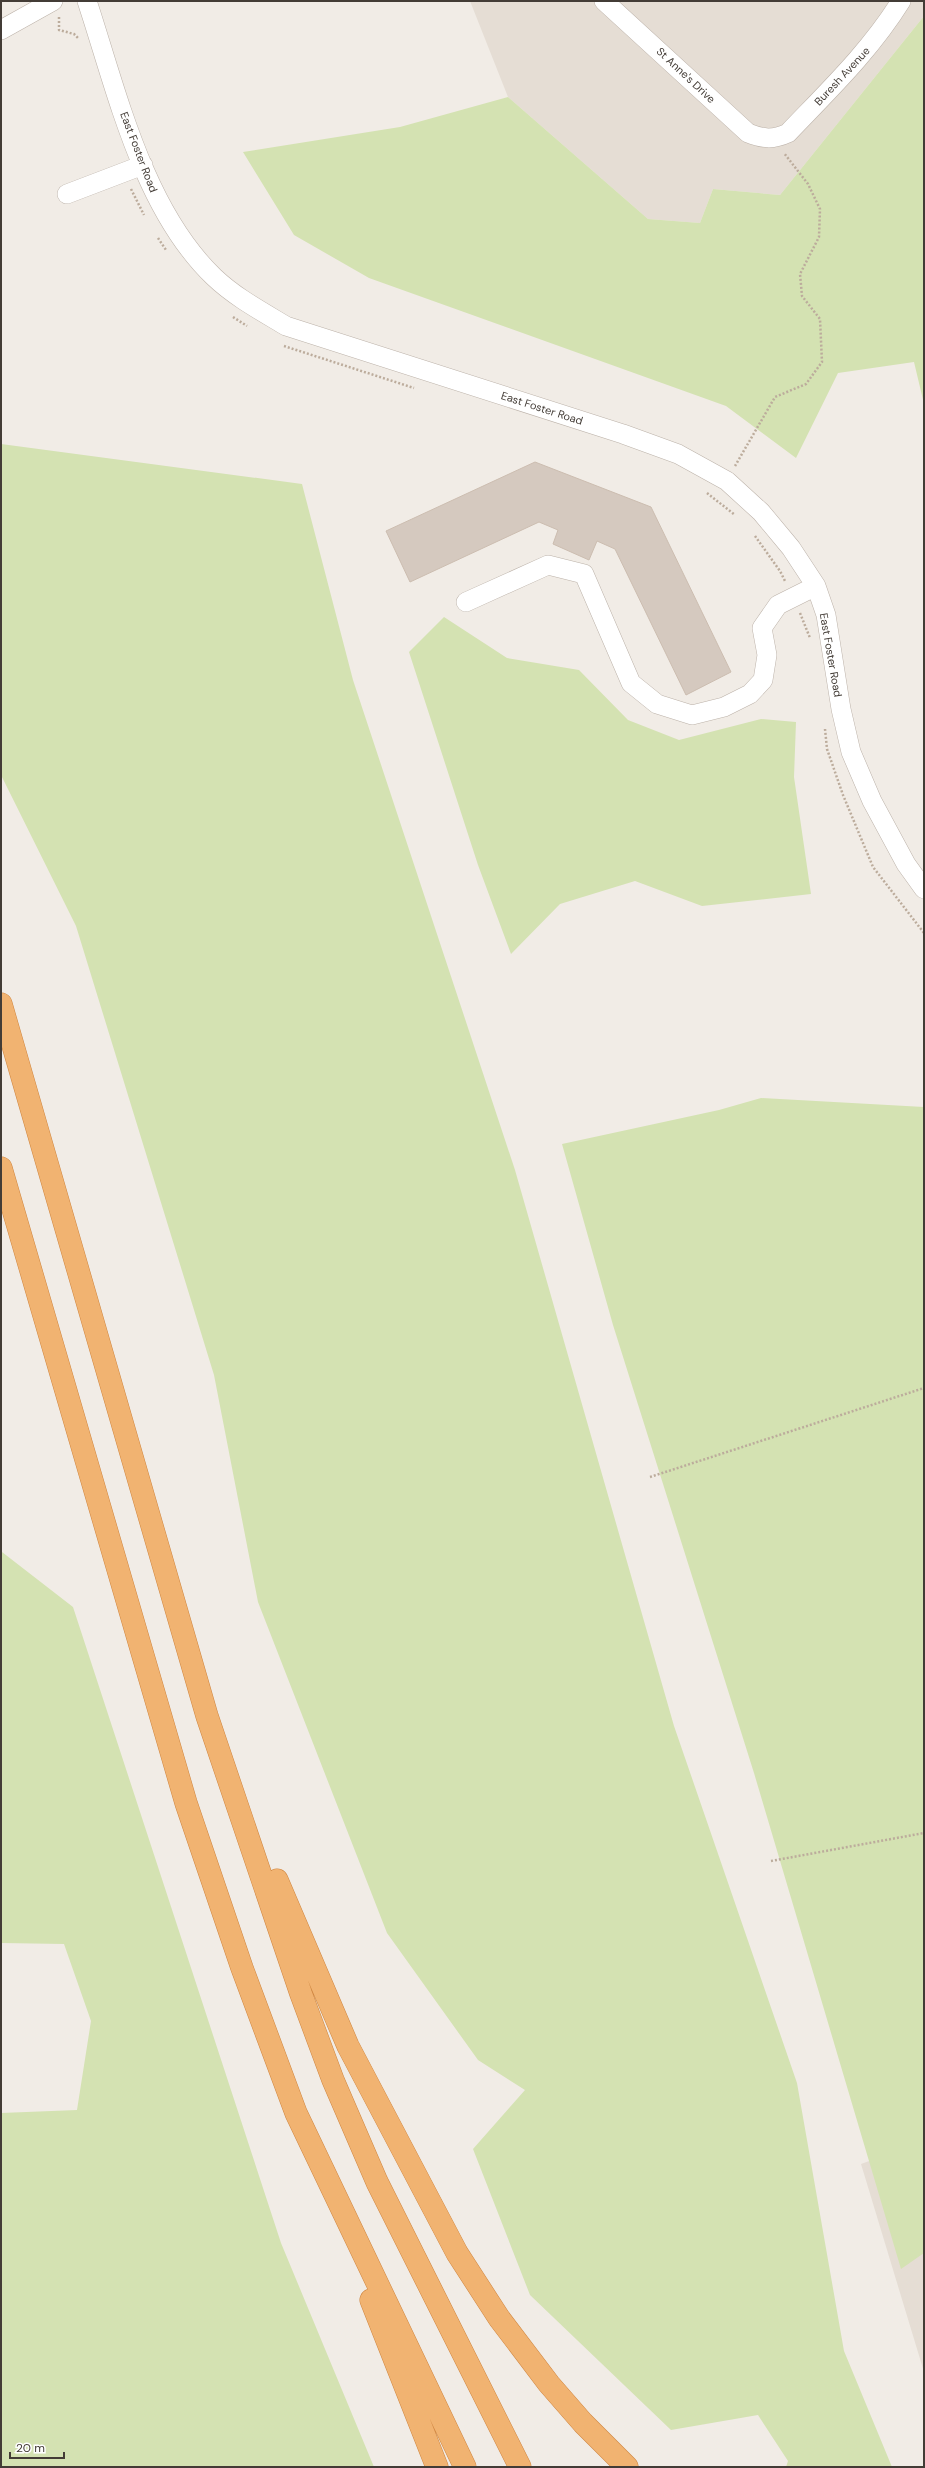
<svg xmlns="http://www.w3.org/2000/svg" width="925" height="2468" font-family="'DM Sans',sans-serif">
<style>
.residential{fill:#e5ddd4}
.green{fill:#d4e2b2}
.building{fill:#d5c9bf;stroke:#ccbdb0}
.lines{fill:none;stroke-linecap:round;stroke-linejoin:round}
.minor-casing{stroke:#bcb2a9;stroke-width:20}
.highway-casing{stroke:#cf8641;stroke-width:23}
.path{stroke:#bcac9c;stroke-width:2.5;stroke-dasharray:2 2;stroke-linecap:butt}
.minor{stroke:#fff;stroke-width:19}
.highway{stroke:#f1b371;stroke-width:22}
.labels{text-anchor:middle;stroke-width:3.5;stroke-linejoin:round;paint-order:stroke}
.street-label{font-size:11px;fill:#433c36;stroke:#fff}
</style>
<rect width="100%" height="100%" fill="#f1ece6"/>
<path class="residential" d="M 470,1 L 924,1 L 924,16 L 780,195 L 713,189 L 700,223 L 648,219 L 508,97 Z
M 924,2141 L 924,2372 L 861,2164 Z"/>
<path class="green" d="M 924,16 L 924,404 L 914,362 L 838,373 L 796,458 L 726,406 L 369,278 L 294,235 L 243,152 L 400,127 L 508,97 L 648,219 L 700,223 L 713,189 L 780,195 Z
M 1,444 L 302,484 L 353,680 L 515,1170 L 674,1726 L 797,2083 L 844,2351 L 892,2467 L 786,2467 L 788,2461 L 758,2415 L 671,2430 L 530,2295 L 473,2149 L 525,2090 L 478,2060 L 387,1933 L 258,1602 L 214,1375 L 76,926 L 1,775 Z
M 444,617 L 507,658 L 579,670 L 628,720 L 679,740 L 761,719 L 796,722 L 794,777 L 811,894 L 702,906 L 635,881 L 560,904 L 511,954 L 478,865 L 409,652 Z
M 761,1098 L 924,1107 L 924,2253 L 901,2269 L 754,1773 L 613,1325 L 562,1144 L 719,1110 Z
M 1,1546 L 2,1552 L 73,1607 L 281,2243 L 374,2467 L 1,2467 L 1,2113 L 77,2110 L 91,2021 L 64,1944 L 1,1943 Z"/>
<path class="building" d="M 535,462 L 651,507 L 731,672 L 686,695 L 615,549 L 597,541 L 589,560 L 553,544 L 558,530 L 539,522 L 410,582 L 386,531 Z"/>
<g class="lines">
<g class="minor-casing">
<path id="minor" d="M 87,1 C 117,92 143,209 214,277 C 235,297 261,311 286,326 L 623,434 L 678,454 L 727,481 L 761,512 L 791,548 L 816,586 L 826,615 L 841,709 L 851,752 L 872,801 L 906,864 L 924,889
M 604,1 L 748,133 C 763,139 773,140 788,133 C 828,91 870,51 901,1
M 1,30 L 53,1
M 67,194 L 143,165
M 466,602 L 548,565 L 584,574 L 631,683 L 657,704 L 692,715 L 724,707 L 750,694 L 763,680 L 767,655 L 762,628 L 778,605 L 816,586"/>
</g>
<g class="highway-casing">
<path id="highway" d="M 1,1004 L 207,1716 L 301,1994 L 333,2080 L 377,2182 L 520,2467
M 1,1168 L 186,1803 L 242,1968 L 296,2113 L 465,2467
M 277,1880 L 348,2046 L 457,2253 L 499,2318 L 549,2384 L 583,2423 L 627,2467
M 371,2300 L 437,2467"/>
</g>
<path class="path" d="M 59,17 L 59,30 L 74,34 L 79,39
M 131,189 L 144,215
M 158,238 L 166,250
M 233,317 L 247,326
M 284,346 L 414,388
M 735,466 L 775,397 L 806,384 L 822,362 L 820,319 L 802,296 L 800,274 L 819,237 L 820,209 L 808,184 L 784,153
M 707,493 L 735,515
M 755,536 L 780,571 L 785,581
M 800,613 L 810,638
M 825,729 L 827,749 L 843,795 L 873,867 L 924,933
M 650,1477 L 924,1388
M 771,1861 L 924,1833"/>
<use href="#minor" class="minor"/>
<use href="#highway" class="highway"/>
</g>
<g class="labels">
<g class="street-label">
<text transform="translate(686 75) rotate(43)" y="4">St Anne's Drive</text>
<text transform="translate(842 76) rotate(-47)" y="4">Buresh Avenue</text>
<text transform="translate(139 152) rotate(69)" y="4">East Foster Road</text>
<text transform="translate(542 408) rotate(18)" y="4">East Foster Road</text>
<text transform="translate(831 655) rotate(80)" y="4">East Foster Road</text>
</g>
</g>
<rect width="925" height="2468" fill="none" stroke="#433c36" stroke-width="4"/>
<path d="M10 2452v6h54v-6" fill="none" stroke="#433c36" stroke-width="2"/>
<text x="16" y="2452" font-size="12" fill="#433c36" stroke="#ffffff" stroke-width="3" paint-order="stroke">20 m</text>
</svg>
